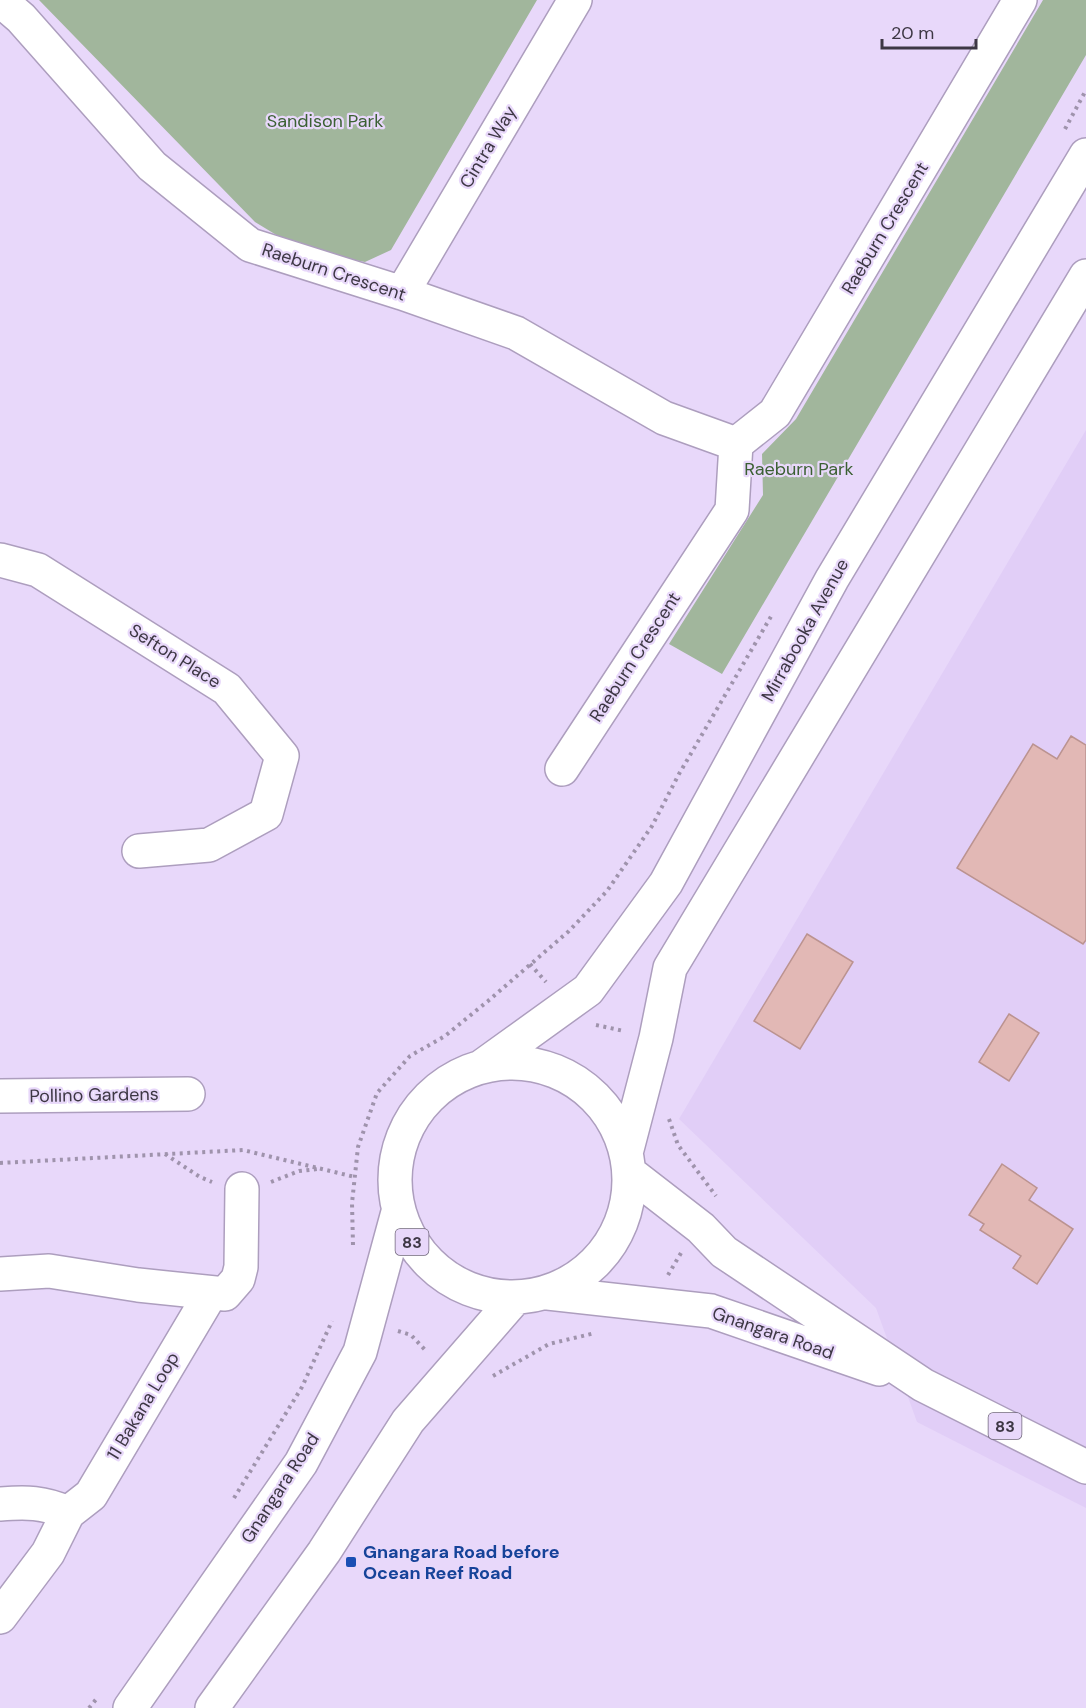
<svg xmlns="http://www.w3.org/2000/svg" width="1086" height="1708" font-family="'DM Sans',sans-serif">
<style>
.built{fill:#e1cef7}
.green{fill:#a1b69c}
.building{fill:#e2b8b5;stroke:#bb9390;stroke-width:1.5}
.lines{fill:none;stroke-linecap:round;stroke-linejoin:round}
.minor-casing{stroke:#ad9ebe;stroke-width:36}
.major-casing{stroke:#ad9ebe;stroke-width:36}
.path{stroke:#9f93ac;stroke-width:4;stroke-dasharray:3 4.5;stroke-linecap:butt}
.minor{stroke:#fff;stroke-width:33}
.major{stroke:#fff;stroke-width:33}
.transit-dot{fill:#1a4fb4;stroke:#e8d8fa;stroke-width:2}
.labels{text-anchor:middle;stroke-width:4.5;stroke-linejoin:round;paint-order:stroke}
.shield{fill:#e8d8fa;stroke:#70677b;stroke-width:1.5}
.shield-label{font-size:16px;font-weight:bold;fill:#3d3744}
.park-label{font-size:18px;fill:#3b6033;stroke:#e8d8fa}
.street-label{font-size:18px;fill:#3d3744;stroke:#e8d8fa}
.transit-label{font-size:18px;font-weight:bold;fill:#164399;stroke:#e8d8fa;text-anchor:start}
</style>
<rect width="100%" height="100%" fill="#e8d8fa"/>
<path class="built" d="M 1086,430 L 1086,1508 L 917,1422 L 876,1308 L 679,1119 Z"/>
<path class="green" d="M 39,0 L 537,0 L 391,250 L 365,262 L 301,250 L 255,222 Z
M 1043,0 L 1086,0 L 1086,55 L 722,674 L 669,644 L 763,495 L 762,454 L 796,419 Z"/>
<path class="building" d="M 1071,736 L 1086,745 L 1086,940 L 1083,944 L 957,868 L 1033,744 L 1057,759 Z
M 807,934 L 853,962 L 800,1049 L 754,1021 Z
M 1009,1014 L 1039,1033 L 1009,1081 L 979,1062 Z
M 1002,1164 L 1037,1188 L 1029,1200 L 1073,1229 L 1037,1284 L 1013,1268 L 1021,1256 L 980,1230 L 984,1224 L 969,1215 Z"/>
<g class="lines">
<g class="minor-casing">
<path id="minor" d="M 0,0 L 21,18 L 152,166 L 250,245 L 402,293 L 516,333 L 664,418 L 736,444 L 775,413 L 1020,0
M 402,293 L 575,0
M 0,560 L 38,570 L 227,689 L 282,756 L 266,814 L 209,845 L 139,851
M 562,769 L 732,510 L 736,444
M 0,1096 L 188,1094
M 0,1274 L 49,1271 L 138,1285 L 225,1294 L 238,1279 L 241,1267 L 242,1189
M 0,1504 C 27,1502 43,1502 68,1513
M 0,1617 L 48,1553 L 68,1513 L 91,1495 L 211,1293"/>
</g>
<g class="major-casing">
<path id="major" d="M395 1180a117 117 0 1 1 234 0a117 117 0 1 1-234 0Z
M 481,1067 L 588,990 L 666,883 L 832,579 L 1086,155
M 626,1153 L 656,1038 L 670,968 L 1086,276
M 630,1173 L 701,1228 L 724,1252 L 923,1385 L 1086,1467
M 548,1293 L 711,1311 L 879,1369
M 130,1708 L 301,1463 L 360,1352 L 398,1212
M 212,1708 L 324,1552 L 408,1421 L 516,1297"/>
</g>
<path class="path" d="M 1065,129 L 1086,90
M 530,964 L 546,982
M 596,1025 L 624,1031
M 669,1119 L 678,1145 L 716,1196
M 165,1154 L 200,1177 L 212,1182
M 0,1163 L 243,1150 L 355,1177
M 271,1182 L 299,1171 L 318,1169
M 353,1245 L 352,1203 L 358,1147 L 377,1093 L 410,1056 L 445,1036 L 488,1001 L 569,931 L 607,891 L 652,826 L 679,774 L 773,613
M 668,1275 L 681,1253
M 398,1331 L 411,1335 L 427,1352
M 493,1376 L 549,1344 L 595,1333
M 234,1498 L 302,1387 L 332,1321
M 89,1708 L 98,1697"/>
<use href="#minor" class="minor"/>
<use href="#major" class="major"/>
</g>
<rect class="transit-dot" x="345" y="1556" width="12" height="12" rx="3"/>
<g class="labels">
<g class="shield">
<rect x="395.5" y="1229" width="33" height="26" rx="4.5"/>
<rect x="988.5" y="1413" width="33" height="26" rx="4.5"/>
</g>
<g class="shield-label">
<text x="412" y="1248">83</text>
<text x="1005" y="1432">83</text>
</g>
<g class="park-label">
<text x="325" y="127">Sandison Park</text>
<text x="799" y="475">Raeburn Park</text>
</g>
<g class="street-label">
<text transform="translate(488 147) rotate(-59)" y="6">Cintra Way</text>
<text transform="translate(885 228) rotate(-59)" y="6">Raeburn Crescent</text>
<text transform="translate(334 272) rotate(18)" y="6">Raeburn Crescent</text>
<text transform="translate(805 630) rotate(-61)" y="6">Mirrabooka Avenue</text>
<text transform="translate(175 656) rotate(32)" y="6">Sefton Place</text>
<text transform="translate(635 657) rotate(-57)" y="6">Raeburn Crescent</text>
<text transform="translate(94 1095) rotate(-1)" y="6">Pollino Gardens</text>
<text transform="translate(773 1333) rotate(19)" y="6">Gnangara Road</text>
<text transform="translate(143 1406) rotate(-59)" y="6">11 Bakana Loop</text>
<text transform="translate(280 1488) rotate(-57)" y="6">Gnangara Road</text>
</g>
<g class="transit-label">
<text x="363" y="1558">Gnangara Road before<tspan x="363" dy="21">Ocean Reef Road</tspan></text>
</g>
</g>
<path d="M882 39v9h94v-9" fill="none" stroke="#3d3744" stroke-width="3"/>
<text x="891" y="39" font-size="18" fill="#3d3744" stroke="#e8d8fa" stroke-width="4.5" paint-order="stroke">20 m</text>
</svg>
